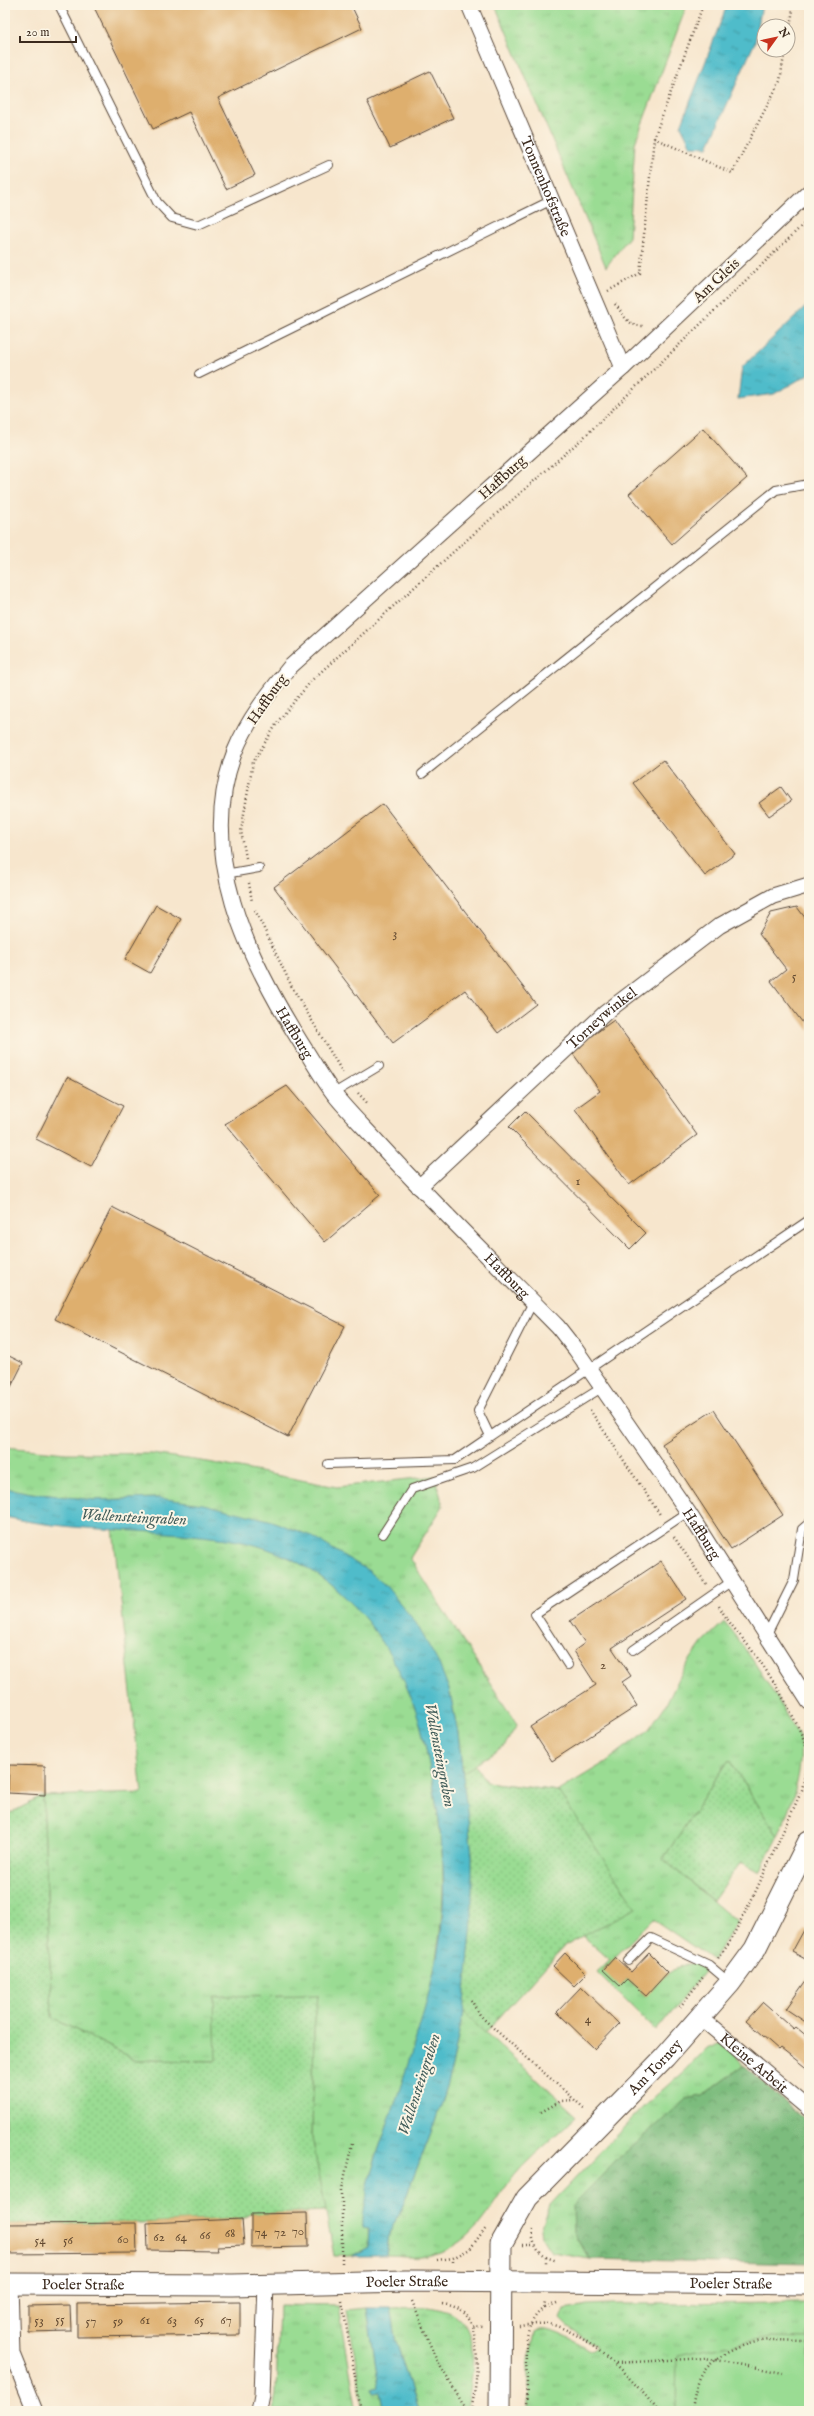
<svg xmlns="http://www.w3.org/2000/svg" width="814" height="2416" font-family="'IM FELL English',serif">
<style>
.grass{fill:url(#grass-tufts);stroke:#6a8358}
.forest{fill:url(#forest-crowns);stroke:#5b734e}
.garden{fill:url(#garden-dots);stroke:#6a8358}
.pitch{fill:#9adc93;stroke:#6a8358}
.water{fill:url(#water-ripples);stroke:#457374}
.building{fill:#deaf6e}
.lines{fill:none;stroke-linecap:round;stroke-linejoin:round}
.lane-casing{stroke:#574638;stroke-width:10}
.street-casing{stroke:#574638;stroke-width:17}
.secondary-casing{stroke:#574638;stroke-width:23}
.path{stroke:#574638;stroke-width:2.5;stroke-dasharray:1 3;stroke-linecap:butt}
.lane{stroke:#fff;stroke-width:8}
.street{stroke:#fff;stroke-width:15}
.secondary{stroke:#fff;stroke-width:21}
.labels{text-anchor:middle;stroke-width:4;stroke-linejoin:round;paint-order:stroke}
.number-label{font-size:13px;fill:#644b32}
.street-label{font-size:15px;fill:#3b2a1e;stroke:#fcf5e5}
.water-label{font-size:16px;font-style:italic;fill:#425d5a;stroke:#fcf5e5}
</style>
<defs>
<pattern id="grass-tufts" width="24" height="20" patternUnits="userSpaceOnUse"><rect width="24" height="20" fill="#9adc93"/><path d="M3 7l-1-3M5 7V3M7 7l1-3M15 17l-1-3M17 17v-4M19 17l1-3" fill="none" stroke="#86bd7e"/></pattern>
<pattern id="forest-crowns" width="20" height="18" patternUnits="userSpaceOnUse"><rect width="20" height="18" fill="#7bbc7d"/><path d="M2 6a3 3 0 1 1 6 0M12 15a3 3 0 1 1 6 0" fill="none" stroke="#696"/></pattern>
<pattern id="garden-dots" width="8" height="8" patternUnits="userSpaceOnUse"><rect width="8" height="8" fill="#9adc93"/><path d="M2 2h.1M6 6h.1" fill="none" stroke="#86bd7e" stroke-width="1.8" stroke-linecap="round"/></pattern>
<pattern id="water-ripples" width="26" height="14" patternUnits="userSpaceOnUse"><rect width="26" height="14" fill="#4fbcca"/><path d="M2 4q2-2 4 0t4 0M15 11q2-2 4 0t4 0" fill="none" stroke="#4399a3"/></pattern>
</defs>
<rect width="100%" height="100%" fill="#fcf5e5"/>
<filter id="ink" filterUnits="userSpaceOnUse"><feTurbulence type="fractalNoise" baseFrequency=".025" numOctaves="2"/><feDisplacementMap in="SourceGraphic" scale="8" xChannelSelector="R" yChannelSelector="G"/><feConvolveMatrix kernelMatrix="1 2 1 2 8 2 1 2 1" color-interpolation-filters="sRGB"/></filter>
<filter id="wash" filterUnits="userSpaceOnUse"><feTurbulence type="fractalNoise" baseFrequency=".012" numOctaves="4" result="noise"/><feDisplacementMap in="SourceGraphic" scale="16" xChannelSelector="R" yChannelSelector="G"/><feGaussianBlur stdDeviation="0.9" result="paint"/><feColorMatrix in="noise" values="0 0 0 0 0 0 0 0 0 0 0 0 0 0 0 0 0 1.4 0 .05"/><feComposite in="paint" operator="in"/></filter>
<g filter="url(#wash)">
<rect width="100%" height="100%" fill="#f7e6cd"/>
<path class="grass" d="M 495,5 L 687,5 L 635,143 L 629,237 L 606,267 Z
M 5,1447 L 66,1453 L 152,1454 L 208,1462 L 337,1487 L 435,1476 L 443,1506 L 410,1558 L 517,1725 L 505,1745 L 475,1765 L 486,1782 L 558,1791 L 606,1762 L 649,1729 L 667,1703 L 683,1670 L 702,1643 L 724,1622 C 749,1652 769,1684 788,1718 C 792,1725 800,1735 800,1742 C 803,1776 791,1806 778,1836 L 729,1760 L 663,1859 L 737,1922 L 713,1960 L 653,1919 L 603,1969 L 620,1986 L 627,1979 L 646,1996 L 668,1972 L 694,1962 L 706,1969 L 656,2031 L 597,1972 L 609,1959 L 582,1935 L 565,1945 L 485,2032 L 577,2116 C 559,2134 538,2150 521,2168 C 486,2206 479,2249 420,2257 C 409,2258 397,2256 386,2256 L 389,2234 L 401,2209 L 435,2122 L 452,2067 L 463,2012 L 472,1922 L 472,1854 L 458,1733 L 449,1689 L 369,1571 L 359,1565 L 158,1498 L 95,1500 L 30,1493 L 5,1488 Z
M 113,1529 C 170,1533 236,1531 288,1557 C 349,1587 397,1646 417,1711 C 423,1734 428,1757 432,1780 C 444,1842 447,1890 437,1953 C 429,2006 410,2059 393,2111 C 384,2135 373,2161 368,2186 C 364,2206 370,2227 368,2247 L 352,2256 L 334,2256 L 312,2138 L 314,2029 L 318,1995 L 217,2061 L 136,2060 L 52,2018 L 43,1796 L 142,1793 Z
M 721,2042 L 734,2053 L 743,2065 L 702,2096 L 685,2099 L 573,2232 L 590,2259 L 552,2253 L 542,2238 L 541,2229 L 550,2205 L 644,2106 L 684,2071 L 706,2048 Z
M 809,2303 L 809,2411 L 529,2411 L 529,2361 L 535,2332 C 547,2323 581,2344 592,2351 L 597,2346 L 567,2326 L 560,2319 L 564,2309 L 588,2305 L 610,2304 Z
M 279,2305 L 339,2306 L 357,2411 L 273,2411 L 276,2394 Z
M 428,2307 C 437,2309 449,2310 457,2317 C 481,2336 472,2385 466,2411 L 418,2411 L 395,2338 L 390,2308 Z
M 367,2308 L 379,2387 L 373,2389 L 380,2392 L 384,2411 L 364,2411 L 347,2310 Z"/>
<path class="forest" d="M 743,2065 L 809,2123 L 809,2264 L 590,2259 L 573,2232 L 572,2206 L 619,2158 L 685,2099 L 702,2096 Z"/>
<path class="garden" d="M 729,1760 L 778,1836 L 759,1872 L 741,1862 L 713,1901 L 663,1859 Z
M 475,1765 L 486,1782 L 558,1791 L 636,1908 L 565,1945 L 485,2033 L 463,2012 L 472,1854 L 462,1773 Z
M 43,1796 L 52,2018 L 136,2060 L 216,2061 L 214,1996 L 318,1995 L 314,2029 L 312,2137 L 326,2211 L 251,2214 L 242,2219 L 136,2223 L 5,2224 L 5,1816 Z"/>
<path class="pitch" d="M 771,2337 L 809,2338 L 809,2411 L 676,2411 L 677,2355 Z"/>
<path class="water" d="M 727,5 L 762,5 L 755,42 L 708,147 L 691,146 L 681,126 Z
M 809,304 L 809,374 L 774,394 L 738,399 L 742,367 Z
M 5,1488 L 31,1493 L 95,1500 L 158,1498 L 203,1504 L 269,1520 L 311,1536 L 369,1571 L 386,1586 L 416,1623 L 439,1664 L 449,1689 L 458,1733 L 472,1854 L 472,1922 L 463,2012 L 452,2067 L 435,2122 L 401,2209 L 389,2234 L 386,2256 L 352,2256 L 368,2247 L 369,2228 L 363,2227 C 362,2213 367,2203 367,2189 C 374,2159 386,2129 396,2100 C 412,2053 427,2006 437,1957 C 448,1899 444,1843 433,1785 C 428,1760 424,1732 415,1708 C 389,1636 339,1573 265,1548 C 239,1539 210,1537 182,1534 C 124,1529 62,1530 5,1517 Z
M 367,2308 L 390,2308 L 395,2338 L 418,2411 L 384,2411 L 380,2392 L 374,2393 L 373,2389 L 379,2387 Z"/>
<g id="blocks">
<path class="building" d="M 93,5 L 351,5 L 362,28 L 218,98 L 255,175 L 226,189 L 189,112 L 153,129 Z
M 430,71 L 453,118 L 390,148 L 367,101 Z
M 703,428 L 747,478 L 672,544 L 629,494 Z
M 663,760 L 735,854 L 705,876 L 633,783 Z
M 781,787 L 791,801 L 769,816 L 759,803 Z
M 383,804 L 536,1004 L 498,1033 L 465,990 L 393,1043 L 274,887 Z
M 156,905 L 181,919 L 150,973 L 125,959 Z
M 797,907 L 809,923 L 809,1031 L 771,981 L 786,969 L 759,934 L 771,913 Z
M 614,1020 L 697,1135 L 629,1185 L 575,1109 L 600,1091 L 571,1051 Z
M 67,1077 L 123,1106 L 91,1167 L 36,1139 Z
M 287,1086 L 380,1195 L 325,1242 L 225,1124 Z
M 525,1111 L 646,1233 L 630,1249 L 509,1127 Z
M 112,1207 L 345,1326 L 288,1437 L 55,1319 Z
M 5,1354 L 23,1363 L 5,1399 Z
M 714,1410 L 783,1515 L 731,1549 L 662,1444 Z
M 661,1561 L 686,1599 L 612,1648 L 631,1676 L 622,1682 L 637,1706 L 552,1761 L 530,1727 L 596,1685 L 574,1651 L 585,1643 L 570,1621 Z
M 9,1765 L 45,1766 L 45,1795 L 8,1793 Z
M 804,1930 L 809,1932 L 809,1961 L 792,1952 Z
M 565,1953 L 586,1974 L 574,1986 L 553,1966 Z
M 649,1953 L 668,1972 L 646,1996 L 627,1979 L 620,1986 L 603,1970 L 615,1957 L 631,1972 Z
M 809,1976 L 809,2020 L 807,2023 L 786,2009 Z
M 581,1987 L 619,2024 L 595,2049 L 557,2012 Z
M 763,2002 L 794,2029 L 796,2027 L 809,2038 L 809,2070 L 781,2048 L 779,2050 L 746,2021 Z
M 307,2213 L 308,2247 L 251,2248 L 251,2214 Z
M 242,2219 L 244,2245 L 217,2246 L 218,2251 L 148,2250 L 147,2223 Z
M 136,2223 L 137,2253 L 5,2254 L 5,2224 Z
M 240,2302 L 240,2335 L 77,2337 L 77,2304 Z
M 70,2305 L 71,2331 L 28,2332 L 28,2306 Z"/>
</g>
</g>
<g filter="url(#ink)">
<use href="#blocks" fill-opacity="0" stroke="#574638" stroke-width="1"/>
<g class="lines">
<g class="lane-casing">
<path id="lane" d="M 59,5 L 157,202 L 172,218 L 198,225 L 329,165
M 199,374 L 552,200
M 422,774 L 776,490 L 809,484
M 225,874 L 259,868
M 334,1093 L 379,1066
M 490,1436 L 478,1411 L 533,1302
M 328,1464 L 455,1460 L 809,1220
M 383,1534 L 412,1489 L 473,1468 L 603,1387
M 766,1636 L 794,1580 L 802,1529 L 809,1523
M 633,1650 L 732,1581
M 568,1665 L 535,1614 L 688,1512
M 628,1961 L 651,1938 L 709,1965 L 729,1982"/>
</g>
<g class="street-casing">
<g id="street">
<path id="s1" d="M 469,5 L 623,368"/>
<path id="s2" d="M 809,192 L 623,368 L 290,667 C 269,693 248,719 235,751 C 196,853 247,957 301,1043 C 312,1060 322,1078 334,1094 C 348,1112 366,1129 382,1147 C 439,1209 499,1267 558,1327 L 576,1350 L 688,1512 L 809,1702"/>
<path id="s3" d="M 419,1187 L 605,1013 L 719,926 L 773,896 L 809,885"/>
<path id="s4" d="M 700,2017 L 809,2109"/>
<path d="M 10,2284 L 12,2354 L 35,2411"/>
<path d="M 259,2411 L 262,2395 L 266,2284"/>
</g>
</g>
<g class="secondary-casing">
<g id="secondary">
<path id="s5" d="M 5,2284 L 233,2285 L 406,2281 L 809,2284"/>
<path id="s6" d="M 500,2411 L 501,2244 L 527,2198 L 665,2057 L 730,1983 L 755,1949 L 809,1841"/>
</g>
</g>
<path class="path" d="M 788,36 L 794,5
M 654,138 L 732,173 L 780,81 L 785,50
M 608,291 L 640,273 L 654,138 L 703,5
M 615,304 C 625,316 627,326 643,326
M 246,858 L 241,831 L 253,762 L 279,720 L 312,680 L 461,545 L 583,438 L 809,219
M 249,883 L 252,902
M 255,910 L 292,987 L 343,1073
M 358,1093 L 368,1104
M 590,1410 L 661,1516
M 674,1537 L 706,1584
M 719,1606 C 730,1626 746,1641 759,1660 C 779,1688 797,1721 809,1753
M 718,1958 L 728,1945 L 754,1895 L 802,1790 L 809,1753
M 471,2000 L 480,2015 L 491,2026 L 585,2109
M 680,2007 L 703,1977
M 541,2112 L 561,2101 L 574,2100
M 533,2230 C 531,2241 537,2252 546,2257 L 546,2263
M 523,2245 L 535,2245
M 546,2257 L 557,2261
M 437,2260 L 453,2258
M 453,2262 L 453,2258 L 470,2249 L 486,2227
M 342,2263 L 342,2189 L 352,2143
M 342,2301 L 361,2411
M 412,2301 L 436,2359 L 467,2411
M 442,2303 C 457,2305 467,2310 472,2325 L 482,2326
M 545,2308 L 557,2303
M 519,2326 C 528,2325 540,2323 549,2324 C 586,2331 636,2382 658,2411
M 616,2363 L 705,2358 L 783,2373
M 471,2411 C 477,2381 480,2356 472,2325
M 526,2411 C 526,2401 527,2390 527,2380 C 526,2355 521,2325 544,2308 L 545,2302
M 692,2411 C 693,2399 697,2380 705,2370 C 719,2353 747,2342 769,2340 C 782,2340 796,2341 809,2341"/>
<use href="#lane" class="lane"/>
<use href="#street" class="street"/>
<use href="#secondary" class="secondary"/>
</g>
</g>
<g class="labels">
<g class="number-label">
<text x="395" y="937">3</text>
<text x="794" y="980">5</text>
<text x="578" y="1185">1</text>
<text x="603" y="1669">2</text>
<text x="588" y="2023">4</text>
<text x="298" y="2235">70</text>
<text x="261" y="2236">74</text>
<text x="280" y="2236">72</text>
<text x="230" y="2237">68</text>
<text x="205" y="2239">66</text>
<text x="159" y="2241">62</text>
<text x="181" y="2241">64</text>
<text x="123" y="2243">60</text>
<text x="40" y="2244">54</text>
<text x="68" y="2244">56</text>
<text x="60" y="2323">55</text>
<text x="39" y="2324">53</text>
<text x="145" y="2324">61</text>
<text x="172" y="2324">63</text>
<text x="199" y="2324">65</text>
<text x="226" y="2324">67</text>
<text x="91" y="2325">57</text>
<text x="118" y="2325">59</text>
</g>
<g class="street-label">
<text dy="5" stroke="none"><textPath href="#s1" startOffset="197">Tonnenhofstraße</textPath></text>
<text transform="translate(716 280) rotate(-43)" y="5">Am Gleis</text>
<text transform="translate(502 477) rotate(-42)" y="5">Haffburg</text>
<text transform="translate(267 699) rotate(-55)" y="5">Haffburg</text>
<text dy="5" stroke="none"><textPath href="#s3" startOffset="249">Torneywinkel</textPath></text>
<text dy="5" stroke="none"><textPath href="#s2" startOffset="1103">Haffburg</textPath></text>
<text dy="5" stroke="none"><textPath href="#s2" startOffset="1427">Haffburg</textPath></text>
<text dy="5" stroke="none"><textPath href="#s2" startOffset="1751">Haffburg</textPath></text>
<text dy="5" stroke="none"><textPath href="#s4" startOffset="71">Kleine Arbeit</textPath></text>
<text dy="5" stroke="none"><textPath href="#s6" startOffset="403">Am Torney</textPath></text>
<text dy="5" stroke="none"><textPath href="#s5" startOffset="402">Poeler Straße</textPath></text>
<text dy="5" stroke="none"><textPath href="#s5" startOffset="78">Poeler Straße</textPath></text>
<text dy="5" stroke="none"><textPath href="#s5" startOffset="726">Poeler Straße</textPath></text>
</g>
<g class="water-label">
<text transform="translate(134 1516) rotate(3)" y="6">Wallensteingraben</text>
<text transform="translate(441 1755) rotate(79)" y="6">Wallensteingraben</text>
<text transform="translate(418 2084) rotate(-72)" y="6">Wallensteingraben</text>
</g>
</g>
<rect width="814" height="2416" fill="none" stroke="#fcf5e5" stroke-width="20"/>
<g transform="translate(776 38) rotate(57)"><circle r="19" fill="#fcf5e5" stroke="#afa495"/>
<path d="M0-3L7 15L0 10L-7 15Z" fill="#c8321e"/>
<text y="-6" font-size="11" font-weight="bold" text-anchor="middle" fill="#3b2a1e">N</text>
</g>
<path d="M20 36v6h56v-6" fill="none" stroke="#3b2a1e" stroke-width="2"/>
<text x="26" y="36" font-size="12" fill="#3b2a1e" stroke="#fcf5e5" stroke-width="3" paint-order="stroke">20 m</text>
</svg>
